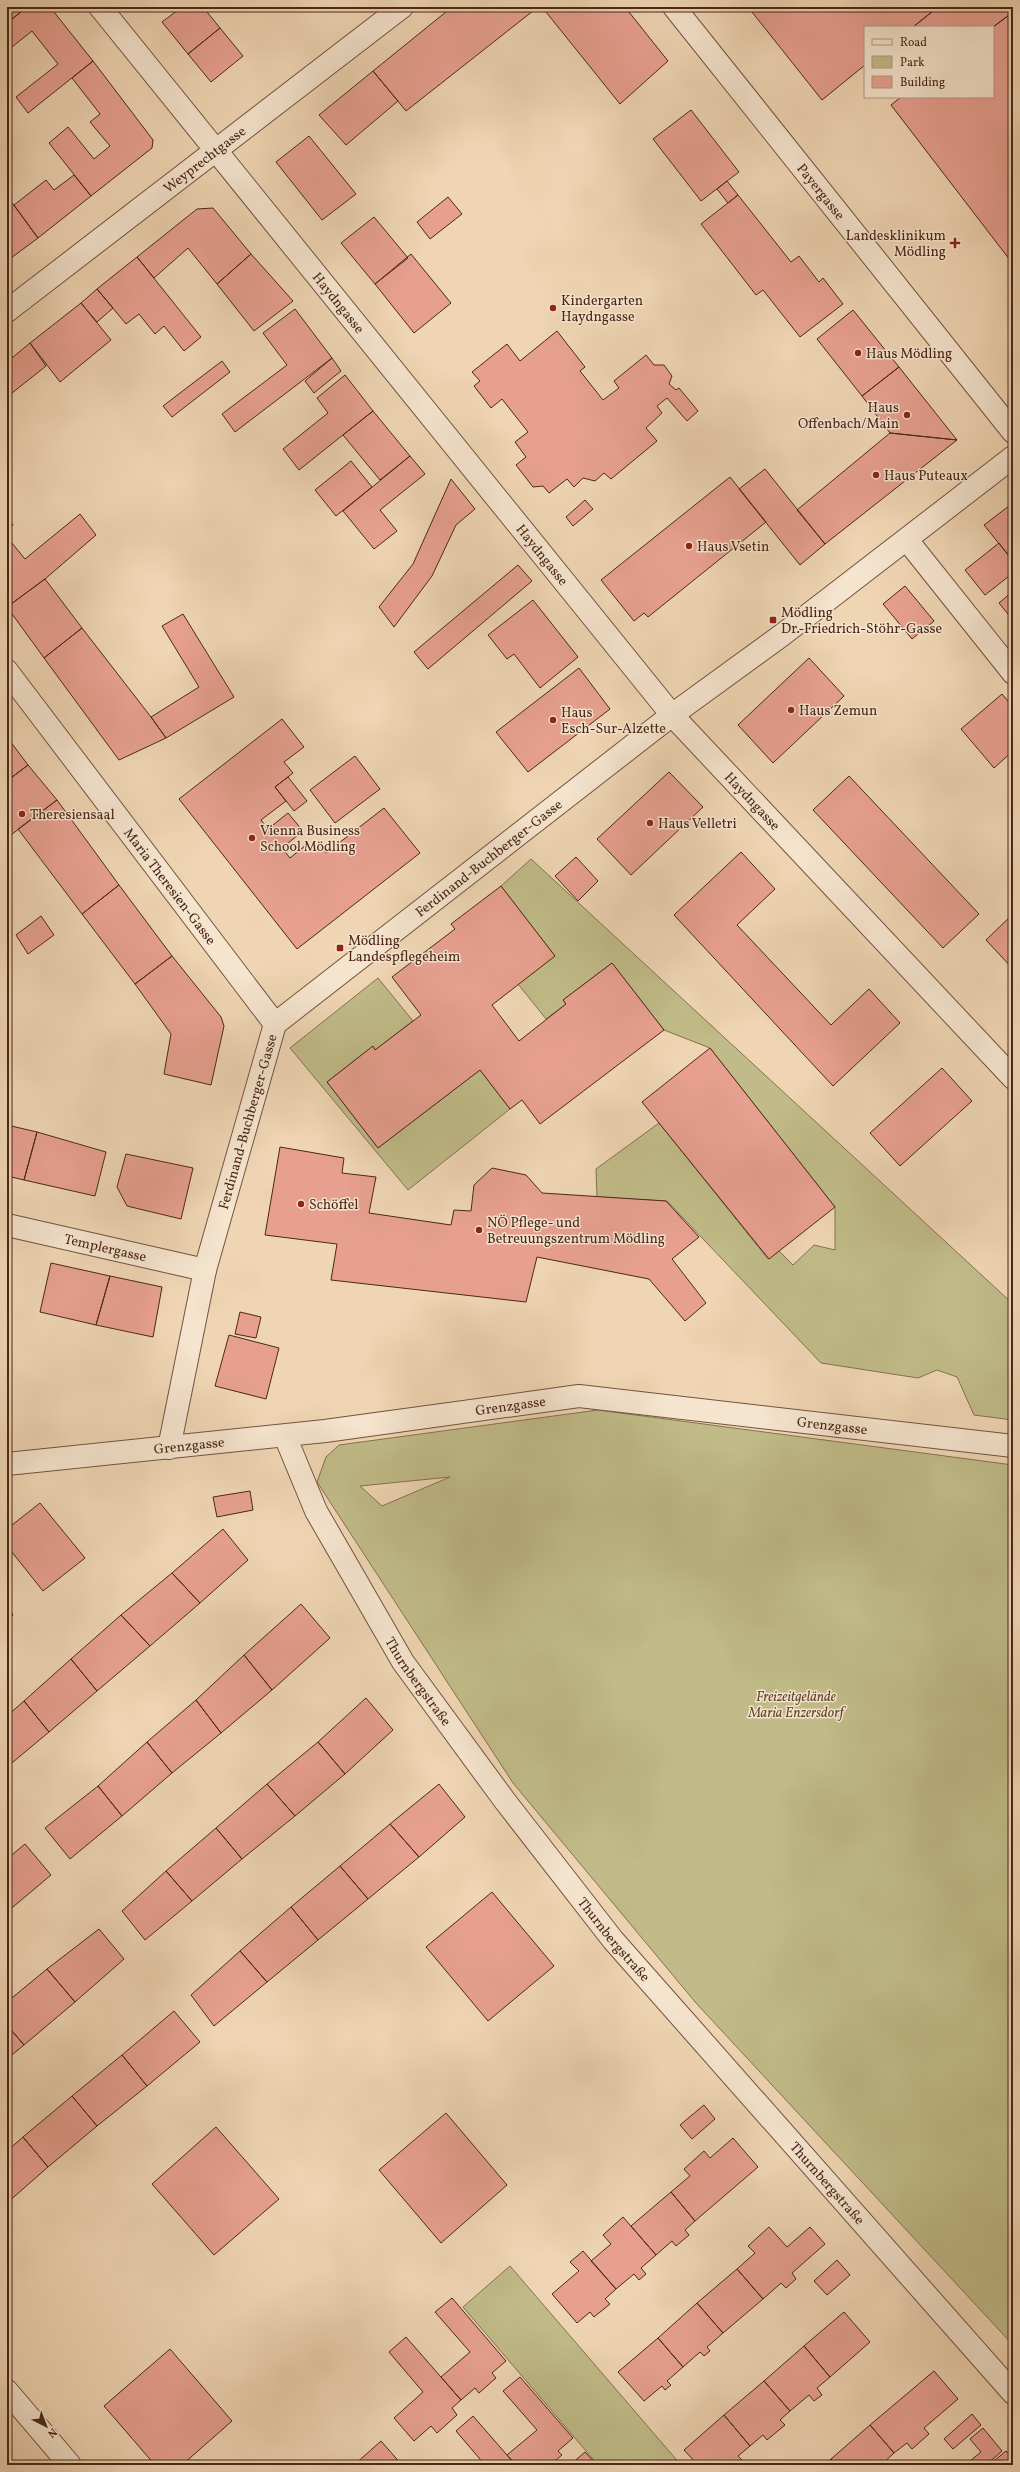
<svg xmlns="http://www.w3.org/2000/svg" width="1020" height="2472" font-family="Vollkorn,serif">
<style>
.green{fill:#c0bb88;stroke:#867150;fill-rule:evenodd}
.building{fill:#e7a090;stroke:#4b2718}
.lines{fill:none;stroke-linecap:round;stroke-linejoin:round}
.minor-casing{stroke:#74523f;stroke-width:24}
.minor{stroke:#f5e4ce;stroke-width:22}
.poi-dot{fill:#8f2418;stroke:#f5e4ce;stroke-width:1.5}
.labels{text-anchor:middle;stroke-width:3;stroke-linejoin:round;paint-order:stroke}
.street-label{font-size:14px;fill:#4b2718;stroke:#f5e4ce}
.poi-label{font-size:14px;fill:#4b2718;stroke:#f5e4ce;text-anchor:start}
.park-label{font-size:14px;font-style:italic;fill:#62452e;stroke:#f5e4ce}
</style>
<rect width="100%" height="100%" fill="#efd5b3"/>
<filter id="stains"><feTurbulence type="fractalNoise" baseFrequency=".005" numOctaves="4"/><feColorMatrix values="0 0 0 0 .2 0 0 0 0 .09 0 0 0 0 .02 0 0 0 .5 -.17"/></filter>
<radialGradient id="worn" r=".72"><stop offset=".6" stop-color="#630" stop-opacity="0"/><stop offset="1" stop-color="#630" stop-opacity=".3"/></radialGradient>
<path class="green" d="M 531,859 L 1013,1304 L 1013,1420 L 974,1415 L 957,1377 L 937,1370 L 918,1378 L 821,1363 L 667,1201 L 597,1197 L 596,1169 L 659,1123 L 768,1259 L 779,1251 L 793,1265 L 814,1245 L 835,1250 L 835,1207 L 710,1048 L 664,1030 L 612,963 L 563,1000 L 566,1004 L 546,1019 L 518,984 L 555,956 L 501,886 Z
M 378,978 L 413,1021 L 375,1050 L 373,1046 L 327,1082 L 378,1148 L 480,1070 L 510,1109 L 408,1190 L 290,1048 Z
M 598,1410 L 1013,1465 L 1013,2256 L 1009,2260 L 1013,2297 L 1013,2345 L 696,2003 L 513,1783 L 317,1482 L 326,1457 L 339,1445 ZM 450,1477 L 382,1506 L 360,1486 Z
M 510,2266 L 681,2465 L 598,2465 L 463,2307 Z"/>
<path class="building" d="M 7,7 L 27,7 L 7,23 Z
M 27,7 L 50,7 L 93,61 L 28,113 L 16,97 L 58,64 L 32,31 L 7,51 L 7,23 Z
M 182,7 L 203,7 L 220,28 L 188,54 L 162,22 Z
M 452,7 L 538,7 L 406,111 L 373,71 Z
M 542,7 L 625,7 L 668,61 L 620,104 Z
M 748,7 L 938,7 L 913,27 L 865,27 L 865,65 L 822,100 Z
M 938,7 L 1013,7 L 1013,12 L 993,27 L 913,27 Z
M 1013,12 L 1013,104 L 1010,107 L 1013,114 L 1013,264 L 891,105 L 901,97 L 993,97 L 993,27 Z
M 220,28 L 243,56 L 211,82 L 188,54 Z
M 93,61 L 153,140 L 152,148 L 91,196 L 49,143 L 68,127 L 94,159 L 110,146 L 90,122 L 100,114 L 72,78 Z
M 373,71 L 398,101 L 346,145 L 319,115 Z
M 691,110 L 739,172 L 701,201 L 653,139 Z
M 309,136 L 356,194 L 322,220 L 276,162 Z
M 74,175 L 91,196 L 38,238 L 14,205 L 46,180 L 54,190 Z
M 727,181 L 738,195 L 728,203 L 717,189 Z
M 738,195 L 791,262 L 799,256 L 819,282 L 823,278 L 843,304 L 800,337 L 763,290 L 756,295 L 701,224 Z
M 7,196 L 38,238 L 7,261 Z
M 448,197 L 462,214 L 430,239 L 417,222 Z
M 213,208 L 251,254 L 217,284 L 188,248 L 154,278 L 137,257 L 197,209 Z
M 374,217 L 408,258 L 375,284 L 341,243 Z
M 251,254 L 293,301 L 254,331 L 217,284 Z
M 411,254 L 451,303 L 414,333 L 375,284 Z
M 137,257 L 201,337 L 184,351 L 164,326 L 155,334 L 139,314 L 126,324 L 97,289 Z
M 97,289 L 113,308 L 97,322 L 81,303 Z
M 81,303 L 111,340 L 60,382 L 30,343 Z
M 295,309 L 332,358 L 235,432 L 222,414 L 287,365 L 263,333 Z
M 853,310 L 899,367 L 862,396 L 817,339 Z
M 557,331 L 585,367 L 580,371 L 603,400 L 619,388 L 614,381 L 646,355 L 654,365 L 664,365 L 672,376 L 669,384 L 676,390 L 679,388 L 698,411 L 687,421 L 667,398 L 657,406 L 662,413 L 646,428 L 657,441 L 611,479 L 604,473 L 595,481 L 583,478 L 574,487 L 567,479 L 549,493 L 543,486 L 533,487 L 516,465 L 526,457 L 515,442 L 528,432 L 502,399 L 491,408 L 474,386 L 480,381 L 472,372 L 507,344 L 520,361 Z
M 30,343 L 46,366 L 7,397 L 7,362 Z
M 332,358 L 341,371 L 314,393 L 305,381 Z
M 222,361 L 230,372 L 172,417 L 163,406 Z
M 899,367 L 957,440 L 890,433 L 862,396 Z
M 345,375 L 373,411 L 299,470 L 283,449 L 328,413 L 317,398 Z
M 373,411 L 410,456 L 380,480 L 343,435 Z
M 890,433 L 957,440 L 825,544 L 797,510 Z
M 410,456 L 425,474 L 380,510 L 397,531 L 374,549 L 343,511 Z
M 351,461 L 372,487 L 336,516 L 315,490 Z
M 765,469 L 825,544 L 800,565 L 739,489 Z
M 730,477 L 766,522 L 648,617 L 644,613 L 634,621 L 601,580 Z
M 451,479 L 475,509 L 456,525 L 432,576 L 394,627 L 379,607 L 413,564 Z
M 585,500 L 593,509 L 573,526 L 566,517 Z
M 1013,503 L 1013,561 L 984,525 Z
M 80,514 L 96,535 L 45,579 L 7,607 L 7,537 L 25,559 Z
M 7,518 L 13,525 L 7,529 Z
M 999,543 L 1013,561 L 1013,573 L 985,595 L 965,570 Z
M 518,565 L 532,581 L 428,669 L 414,652 Z
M 45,579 L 82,628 L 44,658 L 7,607 Z
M 905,586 L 934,621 L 912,639 L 883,604 Z
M 1013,591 L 1013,618 L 1012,619 L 999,603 Z
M 533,600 L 578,657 L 540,688 L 514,654 L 507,659 L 488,635 Z
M 183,614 L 234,697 L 166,738 L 151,717 L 199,687 L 162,626 Z
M 82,628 L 151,717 L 166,738 L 119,760 L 44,658 Z
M 809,658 L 844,696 L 773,763 L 738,725 Z
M 579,668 L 610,709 L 528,772 L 496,732 Z
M 1002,694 L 1013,707 L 1013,751 L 994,768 L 961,729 Z
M 282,719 L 304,747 L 284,762 L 293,773 L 275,787 L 286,801 L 261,820 L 268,829 L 288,813 L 303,831 L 282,848 L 290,858 L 306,845 L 312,851 L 320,845 L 326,853 L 384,808 L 420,853 L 297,949 L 179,799 Z
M 7,737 L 28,765 L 7,781 Z
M 355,756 L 380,789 L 335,823 L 310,790 Z
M 28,765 L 57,800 L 7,838 L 7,781 Z
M 669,772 L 703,807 L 631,875 L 597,839 Z
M 849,776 L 979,914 L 943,948 L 813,810 Z
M 288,777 L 307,801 L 294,811 L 275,787 Z
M 57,800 L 119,885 L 82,914 L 18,829 Z
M 741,852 L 775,889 L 737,925 L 831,1025 L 869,989 L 900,1023 L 833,1086 L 674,915 Z
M 576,857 L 598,881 L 578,901 L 555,876 Z
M 119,885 L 172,956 L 135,984 L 82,914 Z
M 501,886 L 555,956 L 492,1005 L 519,1041 L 566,1004 L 563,1000 L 612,963 L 664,1030 L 540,1124 L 522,1100 L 510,1109 L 480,1070 L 378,1148 L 327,1082 L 373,1046 L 375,1050 L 421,1015 L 392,977 L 455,929 L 451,924 Z
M 1013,914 L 1013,969 L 986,940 Z
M 41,916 L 54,935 L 28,954 L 16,935 Z
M 172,956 L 221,1017 L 224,1026 L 211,1085 L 164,1074 L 171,1034 L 135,984 Z
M 710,1048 L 835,1207 L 769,1259 L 642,1102 Z
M 942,1068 L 972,1101 L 900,1166 L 870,1133 Z
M 7,1125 L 37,1132 L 24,1180 L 7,1176 Z
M 37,1132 L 106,1152 L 95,1196 L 24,1180 Z
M 280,1147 L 344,1158 L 342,1173 L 376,1177 L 369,1213 L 451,1225 L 454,1210 L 471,1211 L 474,1185 L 492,1168 L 526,1175 L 542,1193 L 666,1201 L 699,1237 L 672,1259 L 706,1303 L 685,1321 L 649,1279 L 537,1257 L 526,1302 L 331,1280 L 337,1244 L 265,1235 Z
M 126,1154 L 193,1168 L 181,1219 L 127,1206 L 117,1187 Z
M 51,1263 L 110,1276 L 96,1325 L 40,1312 Z
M 110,1276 L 162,1287 L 153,1337 L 96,1325 Z
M 240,1312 L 261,1317 L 256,1338 L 235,1334 Z
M 229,1335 L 279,1348 L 266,1399 L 215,1386 Z
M 250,1491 L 253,1510 L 217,1517 L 213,1497 Z
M 40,1503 L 85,1558 L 43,1591 L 7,1546 L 7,1529 Z
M 223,1529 L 248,1560 L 200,1603 L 172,1573 Z
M 172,1573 L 200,1603 L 150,1646 L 121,1615 Z
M 301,1604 L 330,1638 L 272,1690 L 244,1655 Z
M 7,1607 L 13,1615 L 7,1620 Z
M 121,1615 L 150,1646 L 97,1691 L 71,1659 Z
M 244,1655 L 272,1690 L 221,1733 L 196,1700 Z
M 71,1659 L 97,1691 L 49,1732 L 24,1701 Z
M 366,1698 L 393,1730 L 345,1774 L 318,1742 Z
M 196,1700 L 221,1733 L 172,1773 L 147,1742 Z
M 24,1701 L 49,1732 L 7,1767 L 7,1716 Z
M 147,1742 L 172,1773 L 122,1816 L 98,1786 Z
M 318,1742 L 345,1774 L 295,1816 L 267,1784 Z
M 267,1784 L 295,1816 L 242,1859 L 216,1828 Z
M 439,1784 L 465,1817 L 419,1857 L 390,1824 Z
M 98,1786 L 122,1816 L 70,1859 L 45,1828 Z
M 390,1824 L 419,1857 L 368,1899 L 340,1866 Z
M 216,1828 L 242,1859 L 192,1901 L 166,1871 Z
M 25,1844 L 51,1875 L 7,1912 L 7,1859 Z
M 340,1866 L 368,1899 L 318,1940 L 291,1907 Z
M 166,1871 L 192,1901 L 145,1940 L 122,1911 Z
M 492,1892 L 554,1966 L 488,2021 L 426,1947 Z
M 291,1907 L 318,1940 L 267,1982 L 240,1951 Z
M 99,1929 L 124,1959 L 75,2002 L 47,1969 Z
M 240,1951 L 267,1982 L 214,2026 L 191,1995 Z
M 47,1969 L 75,2002 L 24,2045 L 7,2025 L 7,2002 Z
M 174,2011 L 200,2042 L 147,2086 L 122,2055 Z
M 7,2025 L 24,2045 L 7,2059 Z
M 122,2055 L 147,2086 L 97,2126 L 72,2096 Z
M 72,2096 L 97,2126 L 48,2167 L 23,2137 Z
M 704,2105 L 715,2119 L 692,2139 L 680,2125 Z
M 446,2113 L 507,2185 L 441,2243 L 379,2170 Z
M 216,2127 L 279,2199 L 214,2255 L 152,2184 Z
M 23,2137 L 48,2167 L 7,2203 L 7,2151 Z
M 733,2138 L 758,2167 L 695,2221 L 671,2192 L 690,2176 L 684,2169 L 704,2151 L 710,2158 Z
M 671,2192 L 695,2221 L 685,2230 L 689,2235 L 676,2246 L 672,2241 L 656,2255 L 631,2226 Z
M 623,2217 L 656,2255 L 641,2268 L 646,2274 L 639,2280 L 634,2274 L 616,2289 L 591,2261 L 611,2244 L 603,2235 Z
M 769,2227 L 787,2247 L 810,2227 L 825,2244 L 792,2273 L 796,2279 L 786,2288 L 781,2283 L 763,2299 L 737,2269 L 755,2253 L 748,2246 Z
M 583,2251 L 616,2289 L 605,2299 L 610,2304 L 594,2317 L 590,2312 L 577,2323 L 552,2294 L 579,2271 L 570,2262 Z
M 837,2260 L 850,2275 L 827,2295 L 814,2281 Z
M 737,2269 L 763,2299 L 723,2333 L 697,2303 Z
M 452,2298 L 506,2361 L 492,2373 L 496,2378 L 479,2393 L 475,2388 L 461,2400 L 441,2377 L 470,2352 L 435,2312 Z
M 697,2303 L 723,2333 L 707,2347 L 710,2351 L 704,2356 L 700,2352 L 683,2367 L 658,2338 Z
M 844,2312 L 870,2342 L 830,2377 L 804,2346 Z
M 406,2337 L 461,2400 L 452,2408 L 457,2415 L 437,2433 L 431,2426 L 414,2441 L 394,2418 L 423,2392 L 389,2352 Z
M 658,2338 L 683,2367 L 667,2381 L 671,2385 L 665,2390 L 662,2386 L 644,2401 L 618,2372 Z
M 804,2346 L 830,2377 L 817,2388 L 822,2395 L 814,2401 L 809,2395 L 790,2411 L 764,2381 Z
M 170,2349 L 232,2421 L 182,2465 L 155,2465 L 104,2406 Z
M 934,2371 L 958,2399 L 924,2428 L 929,2434 L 912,2449 L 907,2443 L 894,2453 L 870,2425 Z
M 520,2377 L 573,2438 L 558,2451 L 562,2455 L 550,2465 L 516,2465 L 507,2455 L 537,2430 L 503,2391 Z
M 764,2381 L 790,2411 L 780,2420 L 785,2425 L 767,2440 L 763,2435 L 750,2446 L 724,2415 Z
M 972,2414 L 981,2425 L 953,2449 L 944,2439 Z
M 724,2415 L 750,2446 L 738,2456 L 742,2460 L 737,2465 L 698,2465 L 684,2450 Z
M 473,2416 L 507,2455 L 516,2465 L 485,2465 L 456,2431 Z
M 870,2425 L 894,2453 L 881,2465 L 836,2465 L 831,2459 Z
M 983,2428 L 1002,2451 L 986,2465 L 974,2465 L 970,2461 L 981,2452 L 970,2439 Z
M 381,2441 L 402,2465 L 354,2465 Z
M 1006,2451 L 1013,2459 L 1013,2465 L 989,2465 Z
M 585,2452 L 597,2465 L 570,2465 Z
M 831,2459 L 836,2465 L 825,2465 Z
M 969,2460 L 974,2465 L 963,2465 Z"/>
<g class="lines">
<g class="minor-casing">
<g id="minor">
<path id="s1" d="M 100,7 L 672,715 L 1013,1078"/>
<path id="s2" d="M 674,7 L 1013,432"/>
<path id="s3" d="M 7,311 L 402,7"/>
<path d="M 907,540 L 1013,673"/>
<path id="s4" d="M 7,671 L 275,1024"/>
<path id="s5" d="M 7,1225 L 205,1270"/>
<path id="s6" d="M 285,1436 L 316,1511 L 403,1662 L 505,1801 L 613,1940 L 1013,2393"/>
<path id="s7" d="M 169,1448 L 205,1270 L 275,1024 L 672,715 L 782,635 L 1013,457"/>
<path id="s8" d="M 7,1464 L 325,1431 L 579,1396 L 1013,1446"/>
<path d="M 7,2391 L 70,2465"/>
</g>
</g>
<use href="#minor" class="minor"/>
</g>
<g class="poi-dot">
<path d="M953 237h4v4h4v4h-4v4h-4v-4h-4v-4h4z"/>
<circle cx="553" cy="308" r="4"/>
<circle cx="858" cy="353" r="4"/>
<circle cx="907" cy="415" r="4"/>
<circle cx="876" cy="475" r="4"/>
<circle cx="689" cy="546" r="4"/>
<rect x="769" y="616" width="8" height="8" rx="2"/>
<circle cx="791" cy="710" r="4"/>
<circle cx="553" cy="720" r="4"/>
<circle cx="22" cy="814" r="4"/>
<circle cx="650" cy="823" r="4"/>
<circle cx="252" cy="838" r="4"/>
<rect x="336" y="944" width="8" height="8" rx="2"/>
<circle cx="301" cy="1204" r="4"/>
<circle cx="479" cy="1230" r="4"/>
</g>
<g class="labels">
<g class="street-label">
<text dy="5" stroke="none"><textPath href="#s3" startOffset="249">Weyprechtgasse</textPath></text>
<text dy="5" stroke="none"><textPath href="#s2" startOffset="236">Payergasse</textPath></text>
<text dy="5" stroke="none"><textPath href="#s1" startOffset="380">Haydngasse</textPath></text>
<text dy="5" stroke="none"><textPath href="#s1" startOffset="704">Haydngasse</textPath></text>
<text dy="5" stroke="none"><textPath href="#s1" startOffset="1028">Haydngasse</textPath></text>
<text dy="5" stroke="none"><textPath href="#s7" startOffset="708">Ferdinand-Buchberger-Gasse</textPath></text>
<text dy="5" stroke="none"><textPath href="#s4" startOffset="270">Maria Theresien-Gasse</textPath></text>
<text dy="5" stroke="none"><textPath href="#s7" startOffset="336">Ferdinand-Buchberger-Gasse</textPath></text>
<text dy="5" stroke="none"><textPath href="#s5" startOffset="101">Templergasse</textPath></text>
<text dy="5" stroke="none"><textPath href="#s8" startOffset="507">Grenzgasse</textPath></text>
<text dy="5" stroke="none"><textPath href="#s8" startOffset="831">Grenzgasse</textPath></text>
<text dy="5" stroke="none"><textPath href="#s8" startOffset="183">Grenzgasse</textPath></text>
<text dy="5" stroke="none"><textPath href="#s6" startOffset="280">Thurnbergstraße</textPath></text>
<text dy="5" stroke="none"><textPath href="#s6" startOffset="604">Thurnbergstraße</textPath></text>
<text dy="5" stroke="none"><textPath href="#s6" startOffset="928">Thurnbergstraße</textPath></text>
</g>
<g class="poi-label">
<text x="946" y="240" text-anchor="end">Landesklinikum<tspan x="946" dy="16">Mödling</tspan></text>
<text x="561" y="305">Kindergarten<tspan x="561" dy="16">Haydngasse</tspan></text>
<text x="866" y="358">Haus Mödling</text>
<text x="899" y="412" text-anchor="end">Haus<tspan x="899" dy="16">Offenbach/Main</tspan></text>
<text x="884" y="480">Haus Puteaux</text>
<text x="697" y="551">Haus Vsetin</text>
<text x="781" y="617">Mödling<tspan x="781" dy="16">Dr.-Friedrich-Stöhr-Gasse</tspan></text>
<text x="799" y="715">Haus Zemun</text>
<text x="561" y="717">Haus<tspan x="561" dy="16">Esch-Sur-Alzette</tspan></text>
<text x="30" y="819">Theresiensaal</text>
<text x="658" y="828">Haus Velletri</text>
<text x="260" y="835">Vienna Business<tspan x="260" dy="16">School Mödling</tspan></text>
<text x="348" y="945">Mödling<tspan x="348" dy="16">Landespflegeheim</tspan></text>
<text x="309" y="1209">Schöffel</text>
<text x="487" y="1227">NÖ Pflege- und<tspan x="487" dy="16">Betreuungszentrum Mödling</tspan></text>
</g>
<g class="park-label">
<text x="796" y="1701">Freizeitgelände<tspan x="796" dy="16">Maria Enzersdorf</tspan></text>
</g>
</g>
<rect width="1020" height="2472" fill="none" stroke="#efd5b3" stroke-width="24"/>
<rect x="8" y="8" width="1004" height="2456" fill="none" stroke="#4b2718" stroke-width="2"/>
<rect x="12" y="12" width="996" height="2448" fill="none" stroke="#4b2718"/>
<rect x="864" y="26" width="130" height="72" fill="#f5e4ce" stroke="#b19885"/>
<rect x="872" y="39" width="20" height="6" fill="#f5e4ce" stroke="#b19885"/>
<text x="900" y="46" font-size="12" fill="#4b2718">Road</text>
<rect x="872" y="56" width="20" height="12" fill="#c0bb88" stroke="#b19885"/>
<text x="900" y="66" font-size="12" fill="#4b2718">Park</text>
<rect x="872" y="76" width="20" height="12" fill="#e7a090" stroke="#b19885"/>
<text x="900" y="86" font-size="12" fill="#4b2718">Building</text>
<g transform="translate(46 2426) rotate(138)" stroke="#f5e4ce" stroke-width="3" paint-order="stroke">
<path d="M0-3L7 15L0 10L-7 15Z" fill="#4b2718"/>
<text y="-6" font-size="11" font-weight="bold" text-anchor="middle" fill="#4b2718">N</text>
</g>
<rect width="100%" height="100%" filter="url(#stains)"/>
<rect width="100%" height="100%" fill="url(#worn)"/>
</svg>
